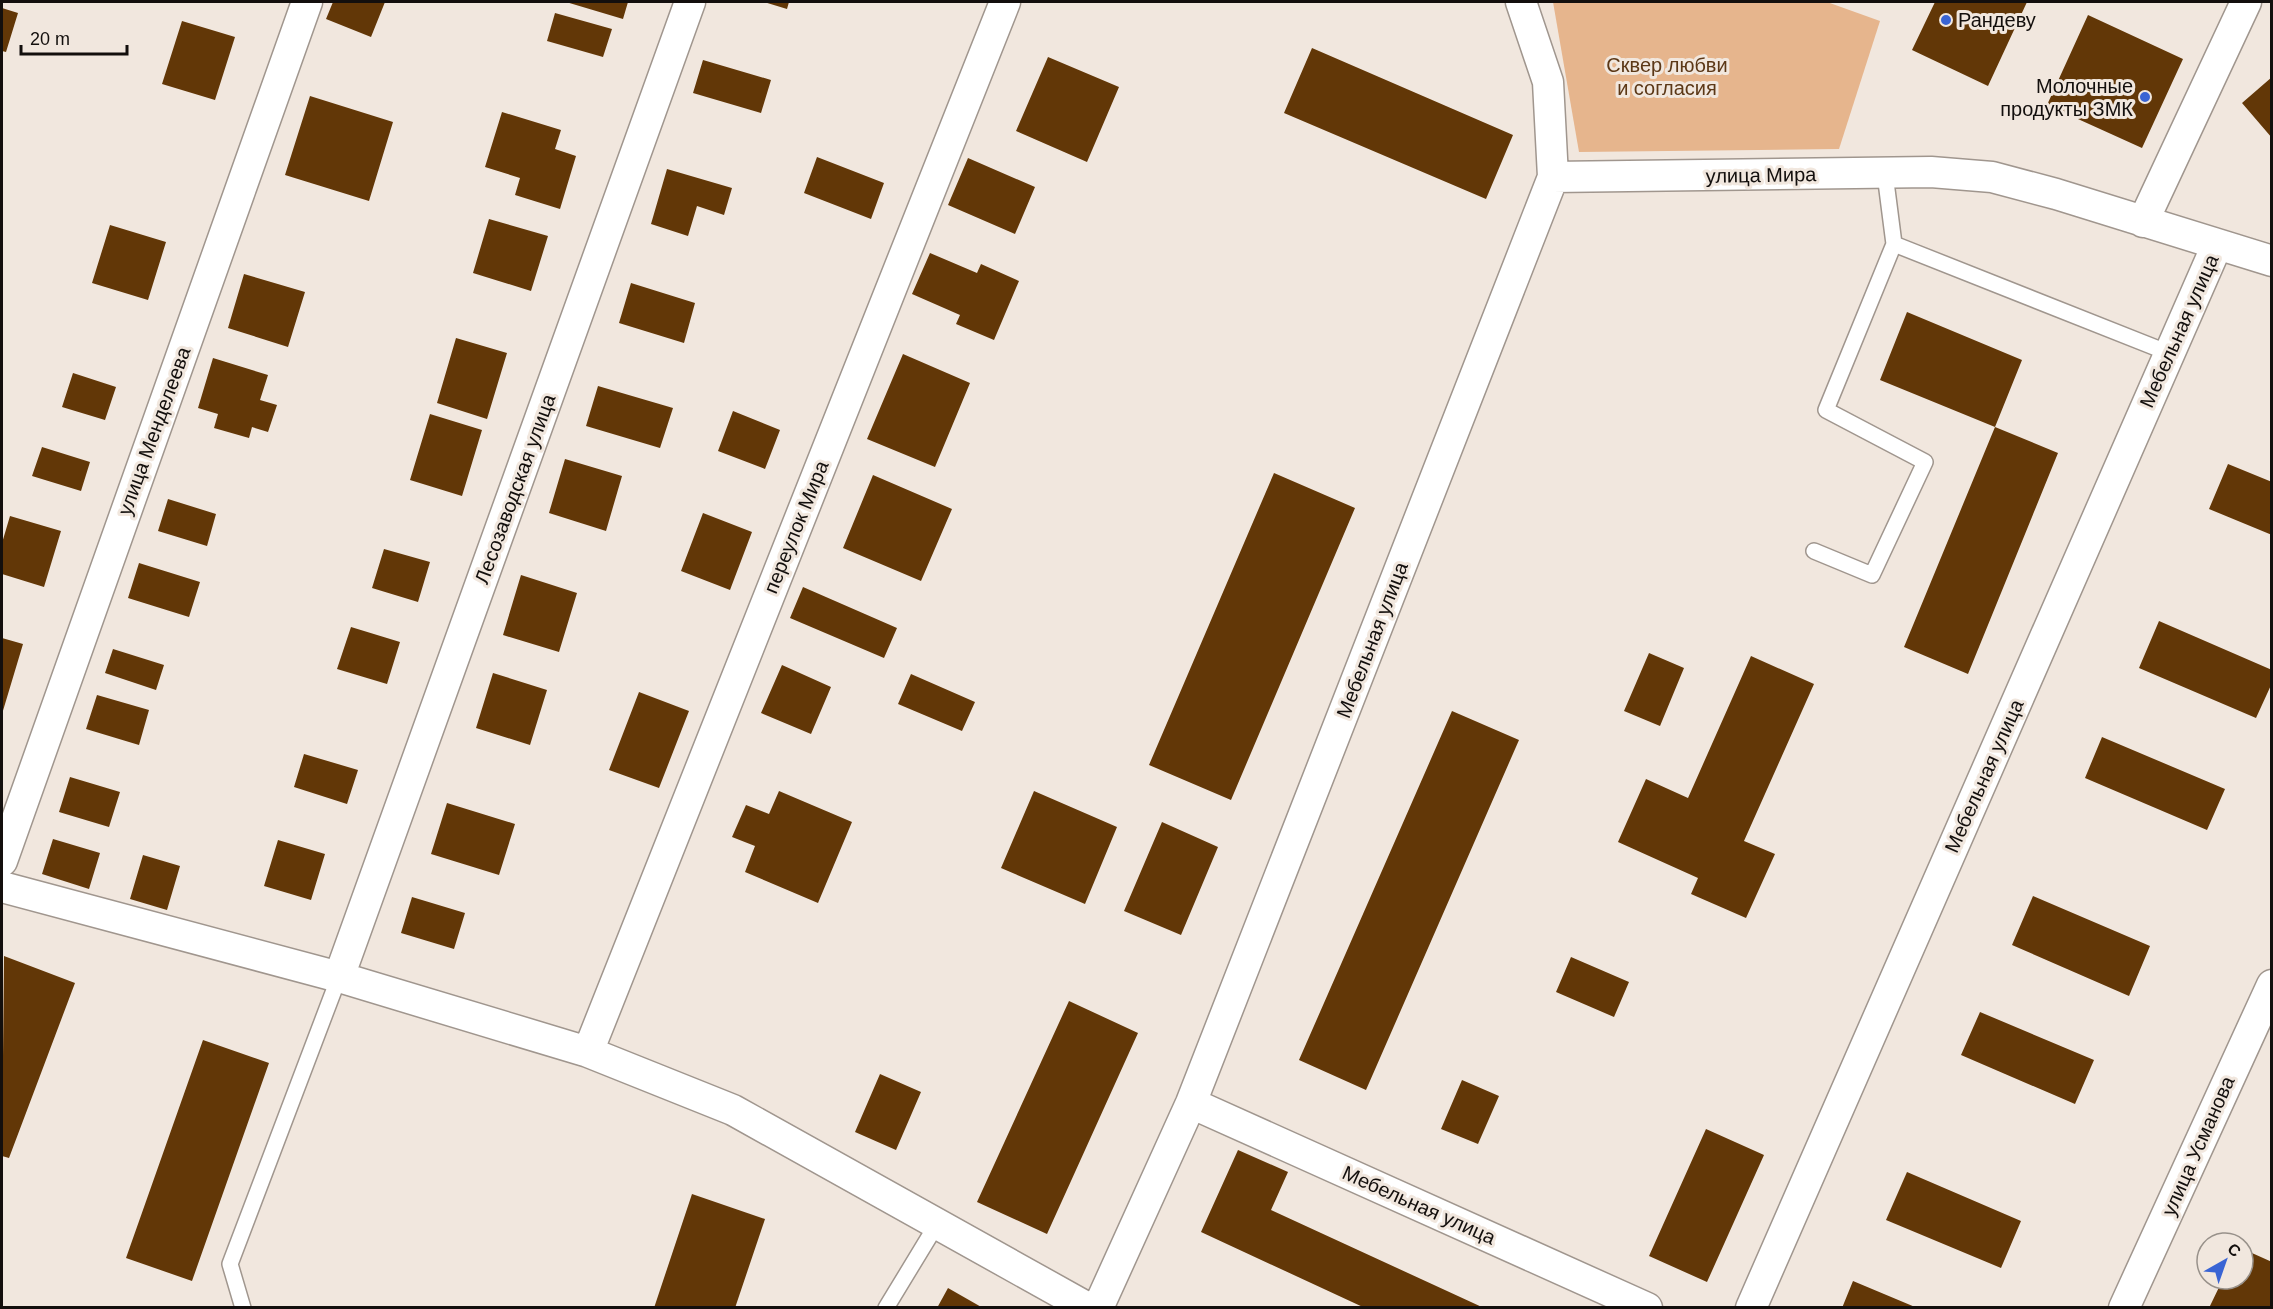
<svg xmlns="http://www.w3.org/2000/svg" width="2273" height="1309" font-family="Helvetica,sans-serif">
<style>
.green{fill:#e6b58d}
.building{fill:#623707}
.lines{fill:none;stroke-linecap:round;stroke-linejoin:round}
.lane-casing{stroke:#a0968e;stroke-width:18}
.street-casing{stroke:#a0968e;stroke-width:33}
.lane{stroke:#fff;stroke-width:15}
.street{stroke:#fff;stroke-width:30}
.poi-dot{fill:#3964d4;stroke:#f1e7de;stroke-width:2}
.labels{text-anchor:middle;stroke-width:6;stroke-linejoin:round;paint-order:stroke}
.poi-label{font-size:20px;fill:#130f0d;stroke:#f1e7de;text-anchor:start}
.park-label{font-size:20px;fill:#5c3817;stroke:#f1e7de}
.street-label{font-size:20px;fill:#130f0d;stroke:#f1e7de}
</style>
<rect width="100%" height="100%" fill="#f1e7de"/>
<path class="green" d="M 1553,2 L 1827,2 L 1880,21 L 1839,149 L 1579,152 Z"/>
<path class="building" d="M 333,2 L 385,2 L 371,37 L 326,19 Z
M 566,2 L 628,2 L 623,19 Z
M 764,2 L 789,2 L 787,9 Z
M 1935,2 L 2027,2 L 1988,86 L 1912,50 Z
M 2,8 L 18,13 L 6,52 L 2,51 Z
M 555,13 L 612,29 L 603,57 L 547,41 Z
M 2088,15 L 2183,59 L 2142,148 L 2047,105 Z
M 182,21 L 235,37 L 215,100 L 162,84 Z
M 1312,48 L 1513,135 L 1486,199 L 1284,113 Z
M 1048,57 L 1119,87 L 1087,162 L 1016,131 Z
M 703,60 L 771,80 L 761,113 L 693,93 Z
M 2272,77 L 2272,138 L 2242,103 Z
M 310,96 L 393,122 L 369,201 L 285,175 Z
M 502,112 L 561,130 L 555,149 L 576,156 L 560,209 L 515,195 L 520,178 L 485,167 Z
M 817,157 L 884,183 L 871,219 L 804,193 Z
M 968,158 L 1035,187 L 1015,234 L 948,205 Z
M 667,169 L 732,188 L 724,215 L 697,206 L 688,236 L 651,224 Z
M 489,219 L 548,236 L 531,291 L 473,273 Z
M 110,225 L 166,242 L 148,300 L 92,283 Z
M 930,253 L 977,273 L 981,264 L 1019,281 L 994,340 L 956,324 L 960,315 L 912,294 Z
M 244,274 L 305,292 L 288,347 L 228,328 Z
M 631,283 L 695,303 L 684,343 L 619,323 Z
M 1907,312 L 2022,360 L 1995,427 L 1880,380 Z
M 456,338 L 507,353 L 487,419 L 437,403 Z
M 903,354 L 970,383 L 935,467 L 867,439 Z
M 213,358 L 268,375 L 260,400 L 277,405 L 268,432 L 252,427 L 249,438 L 214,428 L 218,414 L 198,408 Z
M 73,373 L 116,387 L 105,420 L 62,407 Z
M 598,386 L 673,408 L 660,448 L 586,426 Z
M 733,411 L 780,430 L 765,469 L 718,451 Z
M 430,414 L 482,430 L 462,496 L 410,480 Z
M 1995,427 L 2058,453 L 1968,674 L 1904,647 Z
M 42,447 L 90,462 L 81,491 L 32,476 Z
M 565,459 L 622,476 L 606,531 L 549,513 Z
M 2228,464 L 2272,482 L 2272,535 L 2209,509 Z
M 1274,473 L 1355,508 L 1231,800 L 1149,765 Z
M 873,475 L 952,509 L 921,581 L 843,548 Z
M 168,499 L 216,514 L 207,546 L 158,531 Z
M 703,513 L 752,532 L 730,590 L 681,571 Z
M 10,516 L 61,531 L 44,587 L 2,574 L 2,543 Z
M 384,549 L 430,562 L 418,602 L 372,588 Z
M 139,563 L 200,582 L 189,617 L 128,598 Z
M 521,575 L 577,593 L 559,652 L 503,635 Z
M 803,587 L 897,628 L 884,658 L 790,618 Z
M 2159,621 L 2272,670 L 2272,683 L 2256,718 L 2139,668 Z
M 351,627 L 400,642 L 387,684 L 337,669 Z
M 2,638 L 23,644 L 2,714 Z
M 113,649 L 164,665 L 156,690 L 105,673 Z
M 1649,653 L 1684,668 L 1660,726 L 1624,711 Z
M 1751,656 L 1814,684 L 1744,841 L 1775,854 L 1746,918 L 1691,894 L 1698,878 L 1618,842 L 1646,779 L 1688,798 Z
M 782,665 L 831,687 L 811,734 L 761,713 Z
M 493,673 L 547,690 L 530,745 L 476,728 Z
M 911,674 L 975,702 L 962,731 L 898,704 Z
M 639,692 L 689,711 L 659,788 L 609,770 Z
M 97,695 L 149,710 L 139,745 L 86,729 Z
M 1452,711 L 1519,740 L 1366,1090 L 1299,1060 Z
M 2102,737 L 2225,789 L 2207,830 L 2085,778 Z
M 304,754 L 358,770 L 347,804 L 294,787 Z
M 70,777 L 120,792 L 109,827 L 59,812 Z
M 779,791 L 852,822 L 818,903 L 745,872 L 755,846 L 732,837 L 746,805 L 769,814 Z
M 1034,791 L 1117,827 L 1085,904 L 1001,868 Z
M 447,803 L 515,824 L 499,875 L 431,854 Z
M 1162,822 L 1218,847 L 1181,935 L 1124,911 Z
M 53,839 L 100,853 L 89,889 L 42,874 Z
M 278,840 L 325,854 L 311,900 L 264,886 Z
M 143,855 L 180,866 L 167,910 L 130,899 Z
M 2033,896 L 2150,946 L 2129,996 L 2012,945 Z
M 412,897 L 465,913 L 454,949 L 401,933 Z
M 4,956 L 75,983 L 9,1158 L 2,1156 Z
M 1571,957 L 1629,982 L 1614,1017 L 1556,992 Z
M 1069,1001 L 1138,1033 L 1047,1234 L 977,1202 Z
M 1980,1012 L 2094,1060 L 2075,1104 L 1961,1055 Z
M 203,1040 L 269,1063 L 192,1281 L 126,1258 Z
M 880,1074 L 921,1092 L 896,1150 L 855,1132 Z
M 1462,1080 L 1499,1096 L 1478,1144 L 1441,1129 Z
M 1706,1129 L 1764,1155 L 1707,1282 L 1649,1256 Z
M 1238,1150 L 1288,1172 L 1271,1210 L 1484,1308 L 1365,1308 L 1201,1232 Z
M 1907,1172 L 2021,1221 L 2001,1268 L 1886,1220 Z
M 692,1194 L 765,1219 L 735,1308 L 654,1308 Z
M 2243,1249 L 2272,1262 L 2272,1308 L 2209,1308 L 2223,1279 L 2243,1279 Z
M 1853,1281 L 1915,1307 L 1915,1308 L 1842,1308 Z
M 948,1288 L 983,1308 L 937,1308 Z"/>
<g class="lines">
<g class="lane-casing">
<path id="lane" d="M 1894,244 L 2169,353
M 1814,551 L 1872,575 L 1925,462 L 1826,410 L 1894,244 L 1885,174
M 243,1308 L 230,1264 L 339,977
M 886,1308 L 937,1224"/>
</g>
<g class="street-casing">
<path id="street" d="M 1521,2 L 1548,82 L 1553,177 L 1931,172 L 1992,177 L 2056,194 L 2272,261
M 2143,222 L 2246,2
M 2,861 L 307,2
M 2,887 L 339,977 L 588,1052 L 733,1110 L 1088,1308
M 339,977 L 690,2
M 588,1052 L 1005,2
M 1191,1103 L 1647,1308
M 1098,1308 L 1191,1103 L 1553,177
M 1751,1308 L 2217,245
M 2124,1308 L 2272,985"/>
</g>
<use href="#lane" class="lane"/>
<use href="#street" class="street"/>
</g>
<g class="poi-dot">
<circle cx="1946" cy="20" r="6"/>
<circle cx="2145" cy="97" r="6"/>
</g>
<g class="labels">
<g class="poi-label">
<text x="1958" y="27">Рандеву</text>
<text x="2133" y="93" text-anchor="end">Молочные<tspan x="2133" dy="23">продукты ЗМК</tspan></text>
</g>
<g class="park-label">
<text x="1667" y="72">Сквер любви<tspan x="1667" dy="23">и согласия</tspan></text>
</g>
<g class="street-label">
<text transform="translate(1761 175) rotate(-1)" y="7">улица Мира</text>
<text transform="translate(2179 331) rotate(-66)" y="7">Мебельная улица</text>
<text transform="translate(154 431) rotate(-70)" y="7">улица Менделеева</text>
<text transform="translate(515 489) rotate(-70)" y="7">Лесозаводская улица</text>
<text transform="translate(796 527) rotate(-68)" y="7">переулок Мира</text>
<text transform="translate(1372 640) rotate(-69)" y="7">Мебельная улица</text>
<text transform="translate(1984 776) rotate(-66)" y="7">Мебельная улица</text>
<text transform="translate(2198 1146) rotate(-66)" y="7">улица Усманова</text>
<text transform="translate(1419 1205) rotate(24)" y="7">Мебельная улица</text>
</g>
</g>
<rect width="2273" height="1309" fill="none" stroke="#130f0d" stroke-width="6"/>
<g transform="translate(2225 1261) rotate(40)"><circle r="28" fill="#f1e7de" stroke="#98918a" stroke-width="1.5"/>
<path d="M0-4.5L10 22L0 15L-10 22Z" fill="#3964d4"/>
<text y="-9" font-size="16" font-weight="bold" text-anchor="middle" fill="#130f0d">С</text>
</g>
<path d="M21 45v9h106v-9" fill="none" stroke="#130f0d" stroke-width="3"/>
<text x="30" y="45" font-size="18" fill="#130f0d" stroke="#f1e7de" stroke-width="4.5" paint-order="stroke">20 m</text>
</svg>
